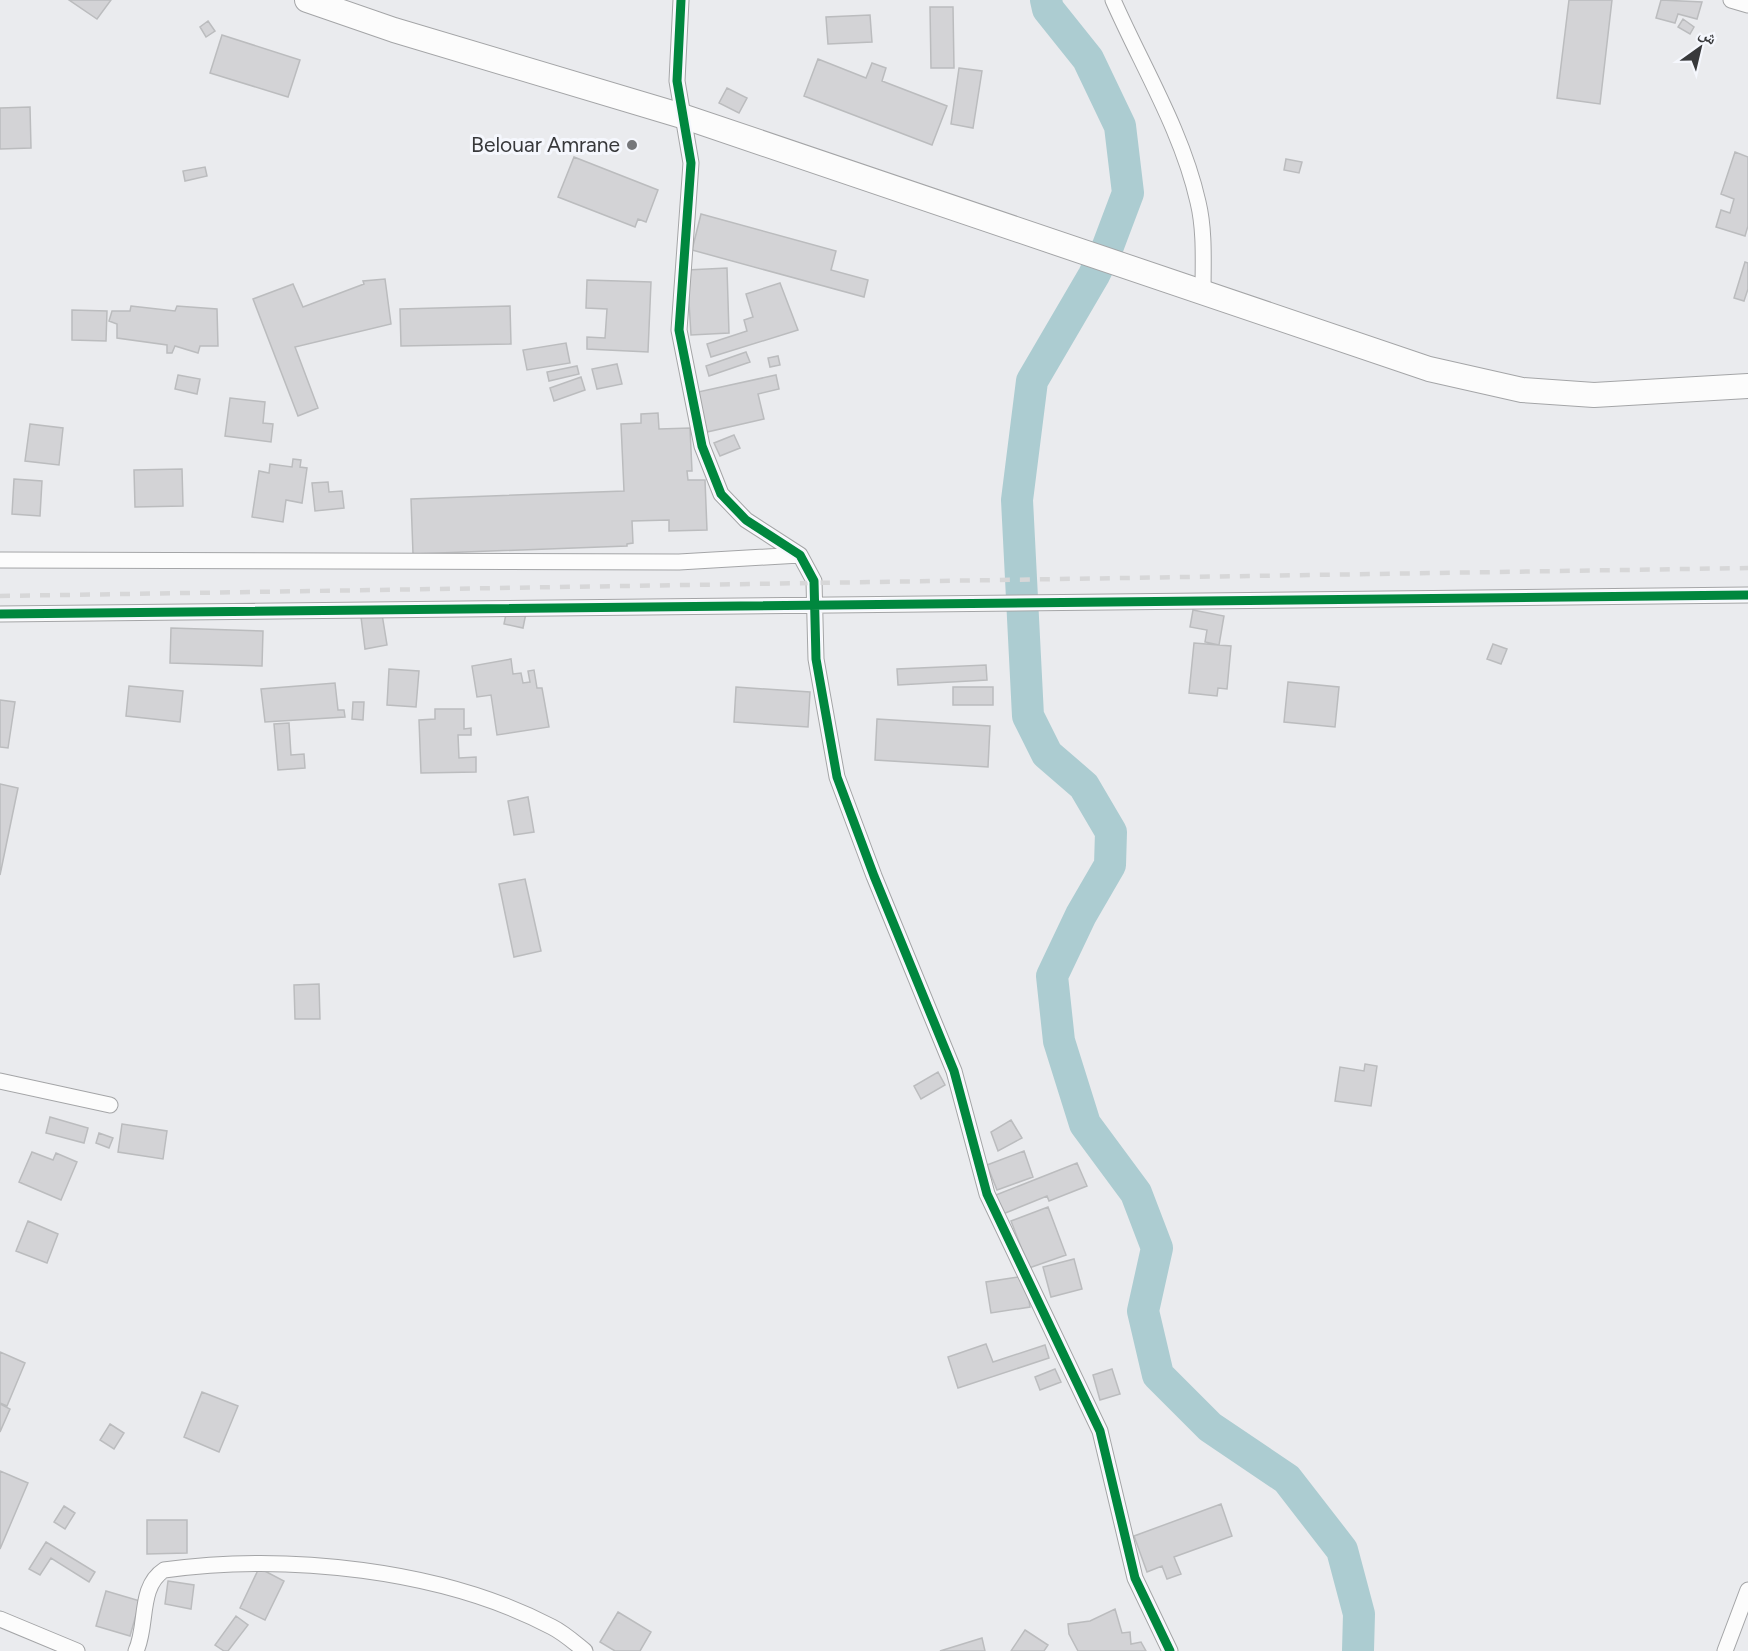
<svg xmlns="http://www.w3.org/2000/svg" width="1748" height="1651" font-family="Figtree,'Noto Naskh Arabic',sans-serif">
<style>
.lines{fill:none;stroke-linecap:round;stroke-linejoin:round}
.river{stroke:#acccd1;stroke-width:32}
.building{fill:#d3d3d6;stroke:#bbbcbe;stroke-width:1.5}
.minor-casing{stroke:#a4a5a7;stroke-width:17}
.primary-casing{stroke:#a4a5a7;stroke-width:26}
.minor{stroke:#fcfcfc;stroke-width:15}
.primary{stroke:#fcfcfc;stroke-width:24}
.rail{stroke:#d7d7d8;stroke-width:4.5;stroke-dasharray:10 10;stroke-linecap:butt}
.cycleway-casing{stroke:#f5f7fd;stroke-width:13}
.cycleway{stroke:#00873e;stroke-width:9}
.poi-dot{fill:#76777a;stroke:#f5f7fd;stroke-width:2}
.labels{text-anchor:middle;stroke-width:6;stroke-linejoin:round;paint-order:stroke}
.poi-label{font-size:21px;fill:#38393b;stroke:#f5f7fd;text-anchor:end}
</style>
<rect width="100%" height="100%" fill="#eaebee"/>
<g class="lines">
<path class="river" d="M 1046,0 L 1048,9 L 1088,59 L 1120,126 L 1128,193 L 1108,246 L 1094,275 L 1032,381 L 1017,500 L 1028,716 L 1047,754 L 1084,786 L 1111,832 L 1110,865 L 1081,915 L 1052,976 L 1059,1041 L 1085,1124 L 1136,1193 L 1157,1248 L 1143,1311 L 1158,1375 L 1210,1427 L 1287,1479 L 1342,1550 L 1359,1614 L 1358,1651"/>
</g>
<path class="building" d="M 69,0 L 111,0 L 97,19 Z
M 1569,0 L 1612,0 L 1600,104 L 1557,98 Z
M 1661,0 L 1702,2 L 1697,19 L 1678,14 L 1675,23 L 1656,18 Z
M 930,7 L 953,7 L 954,68 L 931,68 Z
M 870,15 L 872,42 L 828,44 L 826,17 Z
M 1683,19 L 1694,27 L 1690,34 L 1678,27 Z
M 208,21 L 215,31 L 206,37 L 200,27 Z
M 222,35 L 300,60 L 288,97 L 210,73 Z
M 818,59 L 866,78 L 872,63 L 886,68 L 882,81 L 947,106 L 932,145 L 804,96 Z
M 959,68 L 982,71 L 973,128 L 951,124 Z
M 727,88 L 747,98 L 739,113 L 719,103 Z
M 30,107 L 31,148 L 0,149 L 0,108 Z
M 1735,152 L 1748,157 L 1748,226 L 1745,236 L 1716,227 L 1721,210 L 1730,213 L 1734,199 L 1721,194 Z
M 574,157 L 658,190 L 646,222 L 638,219 L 635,227 L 558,197 Z
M 1286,159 L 1302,162 L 1299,173 L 1284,170 Z
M 205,167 L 207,176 L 185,181 L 183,171 Z
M 701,214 L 836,251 L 831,270 L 868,280 L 864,297 L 692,250 Z
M 1745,262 L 1748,263 L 1748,289 L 1744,301 L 1734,298 Z
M 727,268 L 729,333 L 691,335 L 687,270 Z
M 385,279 L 391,324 L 295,347 L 318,408 L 298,416 L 253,299 L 293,284 L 303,307 L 364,284 L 363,281 Z
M 587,280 L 651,282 L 648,352 L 587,349 L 587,337 L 605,338 L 607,309 L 586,308 Z
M 780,283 L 798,330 L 711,357 L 707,344 L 747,331 L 744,320 L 753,317 L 746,294 Z
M 131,306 L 175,311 L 177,306 L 217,309 L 218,346 L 200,346 L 198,353 L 175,346 L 172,353 L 167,353 L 167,345 L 117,338 L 117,324 L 109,321 L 112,311 L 130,311 Z
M 510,306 L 511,344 L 401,346 L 400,309 Z
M 72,310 L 107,311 L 106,341 L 72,340 Z
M 566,343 L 570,363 L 527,370 L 523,350 Z
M 746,352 L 750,362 L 709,376 L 706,366 Z
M 778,356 L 780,365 L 770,367 L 768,358 Z
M 617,364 L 622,384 L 597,389 L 592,369 Z
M 577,366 L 579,374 L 549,381 L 547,372 Z
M 178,375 L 200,379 L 197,394 L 175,389 Z
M 776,375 L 779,389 L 758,394 L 764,419 L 707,432 L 698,392 Z
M 581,377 L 585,390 L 554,401 L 550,388 Z
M 230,398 L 265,402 L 263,423 L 273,424 L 271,442 L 225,436 Z
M 658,413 L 659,429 L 690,428 L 692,471 L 687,471 L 688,480 L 705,480 L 707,530 L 669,531 L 669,520 L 632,521 L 633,543 L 627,544 L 627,546 L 413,554 L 411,499 L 624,491 L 621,424 L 641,423 L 641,414 Z
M 30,424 L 63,428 L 59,465 L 25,461 Z
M 734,435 L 740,448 L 720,456 L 714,443 Z
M 293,459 L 301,460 L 300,467 L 307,468 L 302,503 L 286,500 L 283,522 L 252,517 L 259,471 L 269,473 L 270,464 L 292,467 Z
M 182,469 L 183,506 L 135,507 L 134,470 Z
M 14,479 L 42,481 L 40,516 L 12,514 Z
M 328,482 L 329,492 L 342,491 L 344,508 L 315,511 L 312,483 Z
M 507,609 L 526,613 L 523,628 L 504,624 Z
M 1193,610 L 1224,616 L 1219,645 L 1205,642 L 1207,630 L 1190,627 Z
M 382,614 L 387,645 L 365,649 L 361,617 Z
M 171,628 L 263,631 L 262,666 L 170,663 Z
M 1194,643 L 1231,646 L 1227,689 L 1218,688 L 1217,696 L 1189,693 Z
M 1493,644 L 1507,649 L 1501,664 L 1487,659 Z
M 511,659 L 513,674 L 521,673 L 523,683 L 530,682 L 528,671 L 534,670 L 537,688 L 542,688 L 549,727 L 497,735 L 491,695 L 477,697 L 472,666 Z
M 986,665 L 987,680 L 898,685 L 897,669 Z
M 389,669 L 419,671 L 416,707 L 387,705 Z
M 1288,682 L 1339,687 L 1335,727 L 1284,722 Z
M 335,683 L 338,710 L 344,710 L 345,717 L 265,722 L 261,689 Z
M 129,686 L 183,691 L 180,722 L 126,716 Z
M 736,687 L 810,692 L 808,727 L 734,722 Z
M 953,687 L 993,687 L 993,705 L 953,705 Z
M 0,700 L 15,702 L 8,748 L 0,747 Z
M 353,702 L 364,702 L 363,720 L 352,719 Z
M 435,709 L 464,709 L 464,729 L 471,728 L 471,735 L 458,735 L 459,758 L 476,757 L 476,772 L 421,773 L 419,720 L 435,719 Z
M 877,719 L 990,726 L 988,767 L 875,760 Z
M 289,723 L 291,755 L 304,754 L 305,768 L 278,770 L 274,724 Z
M 0,784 L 18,788 L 0,875 Z
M 528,797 L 534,832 L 514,835 L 508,801 Z
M 525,879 L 541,951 L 514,957 L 499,884 Z
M 319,984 L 320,1019 L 295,1019 L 294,985 Z
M 1365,1064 L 1377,1066 L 1371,1106 L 1335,1101 L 1340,1067 L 1364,1071 Z
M 938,1072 L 945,1085 L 921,1099 L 914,1086 Z
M 50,1117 L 88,1128 L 84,1143 L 46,1133 Z
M 1011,1120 L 1022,1138 L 998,1151 L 991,1132 Z
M 122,1124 L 167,1131 L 163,1159 L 118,1152 Z
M 99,1133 L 113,1138 L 109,1148 L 96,1143 Z
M 1024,1151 L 1033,1177 L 997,1190 L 987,1165 Z
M 32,1152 L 53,1160 L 56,1153 L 77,1162 L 61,1200 L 19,1182 Z
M 1077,1163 L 1087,1186 L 1049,1201 L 1047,1196 L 1003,1214 L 996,1195 Z
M 1048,1207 L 1066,1255 L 1029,1268 L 1011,1221 Z
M 28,1221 L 58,1234 L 47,1263 L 16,1251 Z
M 1074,1259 L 1082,1289 L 1051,1297 L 1043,1267 Z
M 1025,1276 L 1030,1307 L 991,1313 L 986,1282 Z
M 986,1344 L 993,1362 L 1045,1345 L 1049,1358 L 958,1388 L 948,1357 Z
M 0,1352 L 25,1363 L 7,1406 L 0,1403 Z
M 1055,1369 L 1061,1382 L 1040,1390 L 1035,1377 Z
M 1112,1369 L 1120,1394 L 1100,1400 L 1093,1375 Z
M 202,1392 L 238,1406 L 219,1452 L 184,1437 Z
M 0,1404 L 10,1409 L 0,1432 Z
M 110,1424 L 124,1433 L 114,1449 L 100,1440 Z
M 0,1471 L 28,1483 L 0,1549 Z
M 1221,1504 L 1232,1536 L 1174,1557 L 1181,1574 L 1167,1579 L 1162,1566 L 1147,1572 L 1134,1536 Z
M 64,1506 L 75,1513 L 65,1529 L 54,1522 Z
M 147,1520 L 187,1520 L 187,1553 L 147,1554 Z
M 46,1542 L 95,1572 L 89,1582 L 51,1558 L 40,1575 L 29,1569 Z
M 259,1568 L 284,1581 L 265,1620 L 240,1608 Z
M 168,1581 L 194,1585 L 191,1609 L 165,1604 Z
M 106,1591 L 140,1601 L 130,1636 L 96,1626 Z
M 1115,1609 L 1122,1633 L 1130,1632 L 1131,1644 L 1141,1642 L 1146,1651 L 1078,1651 L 1069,1634 L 1068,1624 L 1090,1621 Z
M 618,1612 L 651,1632 L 640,1651 L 615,1651 L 600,1642 Z
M 236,1616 L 248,1625 L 228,1651 L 224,1651 L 215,1645 Z
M 1025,1630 L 1048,1645 L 1044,1651 L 1011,1651 Z
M 982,1638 L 985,1651 L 940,1651 Z"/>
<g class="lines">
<g class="minor-casing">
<path id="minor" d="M 681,0 L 677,81 L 691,163 L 679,330 L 702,446 L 721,494 L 746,520 L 800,555 L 814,581 L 816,659 L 837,777 L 874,876 L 954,1071 L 987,1194 L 1100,1431 L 1135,1578 L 1170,1651
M 1113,0 C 1142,66 1182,131 1198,202 C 1205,231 1203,263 1203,293
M 1731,0 L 1748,5
M 0,560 L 679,562 L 800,555
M 0,614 L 1748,595
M 0,1081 L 110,1105
M 0,1619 L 77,1651
M 136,1651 C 148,1625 138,1587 164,1570 C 286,1553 442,1569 552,1627 C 564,1633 575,1643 585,1651
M 1725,1651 L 1748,1590"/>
</g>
<g class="primary-casing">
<path id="primary" d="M 307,0 L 394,30 L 682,116 L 1429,369 L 1522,390 L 1594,395 L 1748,386"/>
</g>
<use href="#minor" class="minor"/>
<use href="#primary" class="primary"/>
<path class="rail" d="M 0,596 L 1748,568"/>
<g class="cycleway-casing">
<path id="cycleway" d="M 681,0 L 677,81 L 691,163 L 679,330 L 702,446 L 721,494 L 746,520 L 800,555 L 814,581 L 816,659 L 837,777 L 874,876 L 954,1071 L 987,1194 L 1100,1431 L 1135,1578 L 1170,1651
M 0,614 L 1748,595"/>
</g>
<use href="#cycleway" class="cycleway"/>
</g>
<circle class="poi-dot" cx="632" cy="145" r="6"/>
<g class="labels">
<g class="poi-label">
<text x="620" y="152">Belouar Amrane</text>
</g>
</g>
<g transform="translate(1700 48) rotate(34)" stroke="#f5f7fd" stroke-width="4.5" paint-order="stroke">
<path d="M0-4.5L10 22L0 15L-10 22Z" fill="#38393b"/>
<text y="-9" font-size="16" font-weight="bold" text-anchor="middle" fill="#38393b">ش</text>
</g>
</svg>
